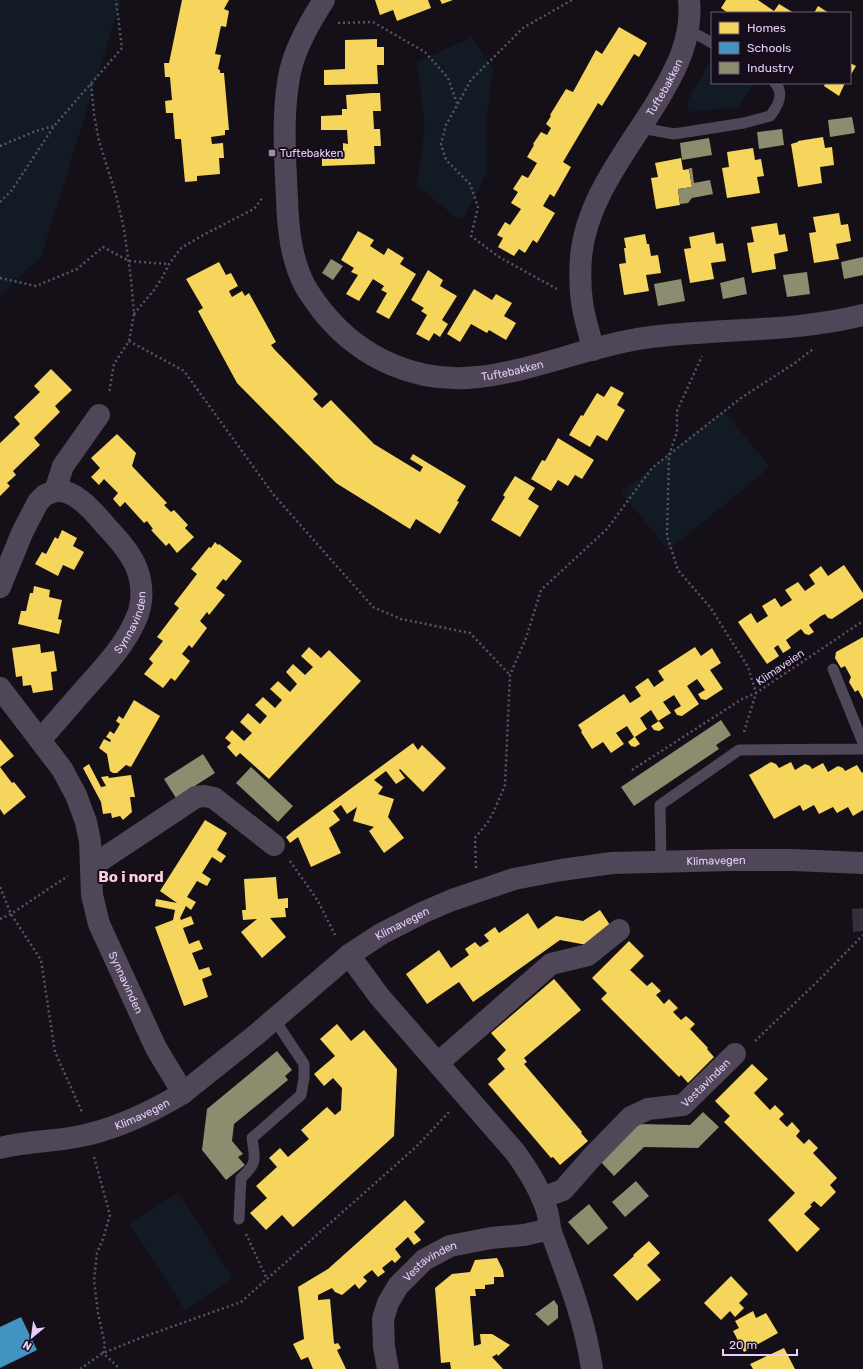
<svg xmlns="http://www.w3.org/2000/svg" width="863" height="1369" font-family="Rubik,sans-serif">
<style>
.green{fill:#121b23}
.homes{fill:#f6d55c}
.schools{fill:#4393c3}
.industry{fill:#8c8c6e}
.building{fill:#362e3a}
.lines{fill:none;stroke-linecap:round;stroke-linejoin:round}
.path{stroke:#545666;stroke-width:2.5;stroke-dasharray:2 3;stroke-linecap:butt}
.service{stroke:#4f4658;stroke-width:11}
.minor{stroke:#4f4658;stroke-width:22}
.poi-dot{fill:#9d8bab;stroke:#160d1b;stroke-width:1.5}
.labels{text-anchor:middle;stroke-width:4;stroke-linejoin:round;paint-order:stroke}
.street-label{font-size:11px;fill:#e6cdfa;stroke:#160d1b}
.poi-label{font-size:11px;fill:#e6cdfa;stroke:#160d1b;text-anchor:start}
.district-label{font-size:15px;font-weight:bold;fill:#facfd7;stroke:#160d1b}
</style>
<rect width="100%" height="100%" fill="#151018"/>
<path class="green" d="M 0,0 L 121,0 L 41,257 L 0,295 Z
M 472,37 L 493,68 L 486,122 L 487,172 L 464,218 L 455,217 L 417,185 L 425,128 L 417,62 Z
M 710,61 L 712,62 L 712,83 L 749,83 L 753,85 L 739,107 L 690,112 L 686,104 Z
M 723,410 L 770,467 L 669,550 L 621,493 Z
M 178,1193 L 233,1278 L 185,1310 L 129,1224 Z"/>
<path class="homes" d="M 182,0 L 229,0 L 224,9 L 229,11 L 226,27 L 221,26 L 215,54 L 221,55 L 218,69 L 220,70 L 220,73 L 224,73 L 229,130 L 225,130 L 225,135 L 211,137 L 212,144 L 223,143 L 224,158 L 219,158 L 220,174 L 197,176 L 197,181 L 185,182 L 181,139 L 175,139 L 173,113 L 166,113 L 165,101 L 172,100 L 170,77 L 165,77 L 164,63 L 169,63 Z
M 375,0 L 428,0 L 431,8 L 397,21 L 393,10 L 380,15 Z
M 440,0 L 453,0 L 442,4 Z
M 726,0 L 758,0 L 774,11 L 779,4 L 794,13 L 728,13 L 721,8 Z
M 818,6 L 829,13 L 814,13 Z
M 619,27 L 647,43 L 639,57 L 634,54 L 602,106 L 598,103 L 563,162 L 571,167 L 554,197 L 550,194 L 543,206 L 555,213 L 537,243 L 533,240 L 525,253 L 519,249 L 514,256 L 498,247 L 503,238 L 497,235 L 505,222 L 510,225 L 521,209 L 511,203 L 518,192 L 513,189 L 522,175 L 528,178 L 537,163 L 527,157 L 534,145 L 533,144 L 541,132 L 547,135 L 551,128 L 546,124 L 551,116 L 550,115 L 566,89 L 573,92 L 596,50 L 602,54 Z
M 377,39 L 377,47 L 384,47 L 384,65 L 377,65 L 378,84 L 324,85 L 324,70 L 345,69 L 345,40 Z
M 850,63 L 856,66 L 850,76 Z
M 823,83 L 845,83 L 839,96 L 824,86 L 825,84 Z
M 372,93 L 380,93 L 381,111 L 373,111 L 374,129 L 380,129 L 381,146 L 374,146 L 375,164 L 322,166 L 322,150 L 343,150 L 343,143 L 348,144 L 347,130 L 321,130 L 321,116 L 342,115 L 342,109 L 347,109 L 346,95 Z
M 823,137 L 825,148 L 832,147 L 834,165 L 820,167 L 822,183 L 798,187 L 791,144 L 798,142 L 798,141 Z
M 753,148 L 755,160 L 761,159 L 764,176 L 757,177 L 760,193 L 727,198 L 722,168 L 729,167 L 727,152 Z
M 681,158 L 683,170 L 689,169 L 692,187 L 678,189 L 680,205 L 656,209 L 651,178 L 658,177 L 655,163 Z
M 839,213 L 841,225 L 848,224 L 851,241 L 836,244 L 839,259 L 814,263 L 809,233 L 816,232 L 813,217 Z
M 777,223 L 779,235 L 785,234 L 788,251 L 774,254 L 776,269 L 752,273 L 747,243 L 754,242 L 751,227 Z
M 358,231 L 374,240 L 370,246 L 384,255 L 388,248 L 404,258 L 400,264 L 416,274 L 389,319 L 376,312 L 387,293 L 381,290 L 384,286 L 373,279 L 359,301 L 346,294 L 358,275 L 351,272 L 354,268 L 341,260 Z
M 714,232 L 716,244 L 723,243 L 726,261 L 711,263 L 714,279 L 690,283 L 684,249 L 691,248 L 689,237 Z
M 645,234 L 647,244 L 649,244 L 651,256 L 658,255 L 661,273 L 646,275 L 649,291 L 624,295 L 619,264 L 626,263 L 624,248 L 626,248 L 624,238 Z
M 219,262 L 226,275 L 231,273 L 238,286 L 229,291 L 232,297 L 242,291 L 245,296 L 249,293 L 276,342 L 271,345 L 274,349 L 318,394 L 313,399 L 322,408 L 331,400 L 374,444 L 420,472 L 423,467 L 410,459 L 413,454 L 466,486 L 457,501 L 459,502 L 440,534 L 416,519 L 410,529 L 336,483 L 237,383 L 198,311 L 203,308 L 186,279 Z
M 428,270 L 443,280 L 440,286 L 457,296 L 442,320 L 448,324 L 440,337 L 434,333 L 429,341 L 416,334 L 427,315 L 421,311 L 424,308 L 411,300 Z
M 474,289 L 492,300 L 496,294 L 512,303 L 504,316 L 516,323 L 506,340 L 489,330 L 487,333 L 471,324 L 460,342 L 447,334 Z
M 51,369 L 72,390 L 55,406 L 60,412 L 34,438 L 40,445 L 13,471 L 16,475 L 7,483 L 10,486 L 0,496 L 0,443 L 20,424 L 14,417 L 40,392 L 34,386 Z
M 611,386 L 624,393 L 617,405 L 625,410 L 607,441 L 597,435 L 590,447 L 569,435 L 581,415 L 583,416 L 597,393 L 604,397 Z
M 117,434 L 136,453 L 132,466 L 167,503 L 164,505 L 171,512 L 174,510 L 188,525 L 185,528 L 194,537 L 177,553 L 169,543 L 166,546 L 151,530 L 153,529 L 147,521 L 144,523 L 125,502 L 120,507 L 113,499 L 118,493 L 104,479 L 99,485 L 91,477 L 100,468 L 91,458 Z
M 558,438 L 594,460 L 582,479 L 575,475 L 568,486 L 558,480 L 551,491 L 531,479 L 542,460 L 545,461 Z
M 515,476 L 535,488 L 528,499 L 539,506 L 520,537 L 491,520 L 505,497 L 503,495 Z
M 62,530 L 77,538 L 73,546 L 84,552 L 74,570 L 63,565 L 58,576 L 35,564 L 42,552 L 46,554 L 55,537 L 58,539 Z
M 215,542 L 218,545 L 219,544 L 242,561 L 226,581 L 223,579 L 216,588 L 225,595 L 209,615 L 207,612 L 200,621 L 207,628 L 192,648 L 189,645 L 182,654 L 190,661 L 175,681 L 171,678 L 163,688 L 144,674 L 153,663 L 149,659 L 163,641 L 157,637 L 179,608 L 174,604 L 197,574 L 191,569 L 209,547 L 211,548 Z
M 844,565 L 863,593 L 863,598 L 832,619 L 828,618 L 825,614 L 821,616 L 809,625 L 814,632 L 809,635 L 805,634 L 801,629 L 786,640 L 791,648 L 783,653 L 778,645 L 774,648 L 779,656 L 767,664 L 738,622 L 751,613 L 757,623 L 768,616 L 762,606 L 775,598 L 781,607 L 792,600 L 785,590 L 798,582 L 805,591 L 815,584 L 809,575 L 821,566 L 828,576 Z
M 34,586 L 50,590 L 49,597 L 62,600 L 58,619 L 62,620 L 59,634 L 18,624 L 21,611 L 26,611 L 30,593 L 33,593 Z
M 863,637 L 863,699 L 858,690 L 855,692 L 849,682 L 851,677 L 845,666 L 841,668 L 835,658 L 836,652 Z
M 40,644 L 41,653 L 54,651 L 57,671 L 51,672 L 53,690 L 33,693 L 31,685 L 23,686 L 22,676 L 16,677 L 12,648 Z
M 309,647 L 321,658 L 329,650 L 361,681 L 269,779 L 240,753 L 236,757 L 227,747 L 231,743 L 225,738 L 232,730 L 244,741 L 252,733 L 240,722 L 248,713 L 260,724 L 267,716 L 255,705 L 263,697 L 275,708 L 282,700 L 270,689 L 278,681 L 290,692 L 297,684 L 286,672 L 293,664 L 305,675 L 313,667 L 301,656 Z
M 695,647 L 701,656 L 712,648 L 721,663 L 710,670 L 723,689 L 706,700 L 701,699 L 698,694 L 705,690 L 697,679 L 687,686 L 699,704 L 682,716 L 677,715 L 674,710 L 681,706 L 674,695 L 663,702 L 671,713 L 658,721 L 651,710 L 640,718 L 647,729 L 635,737 L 640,744 L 635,747 L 631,746 L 628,742 L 634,737 L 627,726 L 616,733 L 624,744 L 611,753 L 603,742 L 592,749 L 581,732 L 582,731 L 578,725 L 624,694 L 630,703 L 641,696 L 635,687 L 648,678 L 654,687 L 664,680 L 658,671 Z
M 134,700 L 160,716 L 131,767 L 126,765 L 117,773 L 113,773 L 110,771 L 107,754 L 99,748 L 104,739 L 110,742 L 111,740 L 106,737 L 110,731 L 114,734 L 120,724 L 116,721 L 119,716 L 123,719 Z
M 659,721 L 664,728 L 659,731 L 654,730 L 651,726 Z
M 0,739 L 14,756 L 0,767 L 12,783 L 14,782 L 26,797 L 4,815 L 0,809 Z
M 413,743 L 418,750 L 422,745 L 446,768 L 423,792 L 400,769 L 399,770 L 405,778 L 396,784 L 386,771 L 374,780 L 383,787 L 378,794 L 394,799 L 388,817 L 404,838 L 384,853 L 369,831 L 374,827 L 353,821 L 357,807 L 347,814 L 341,805 L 333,811 L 340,820 L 329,828 L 341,853 L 311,867 L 298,837 L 290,843 L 286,837 L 293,831 Z
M 771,762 L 776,764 L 779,768 L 791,762 L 795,770 L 805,764 L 810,766 L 812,769 L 823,763 L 828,772 L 838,766 L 843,768 L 845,771 L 857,765 L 862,773 L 863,772 L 863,810 L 853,816 L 848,807 L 837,813 L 833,807 L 819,814 L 814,805 L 803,811 L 800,805 L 774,819 L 749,775 Z
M 89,764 L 101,787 L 106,786 L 101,777 L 108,776 L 109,778 L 131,775 L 135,797 L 130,797 L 132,812 L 123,820 L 120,816 L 112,818 L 111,813 L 103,814 L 101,802 L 83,768 Z
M 205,820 L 227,833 L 217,850 L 226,856 L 221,863 L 212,857 L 202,873 L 211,879 L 207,886 L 197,881 L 187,897 L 196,902 L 191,910 L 186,906 L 180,918 L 181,920 L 191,916 L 194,924 L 183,928 L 189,944 L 199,940 L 203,949 L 192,953 L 199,970 L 209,967 L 212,975 L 202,979 L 208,997 L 184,1006 L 155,927 L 173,920 L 175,910 L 155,906 L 156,899 L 177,903 L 160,891 Z
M 276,877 L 278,899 L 288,898 L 288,908 L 285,908 L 286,917 L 270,918 L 286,937 L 262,958 L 241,932 L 257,919 L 243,920 L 242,910 L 246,910 L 244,879 Z
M 600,910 L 612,928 L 587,945 L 560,940 L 473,1002 L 459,982 L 427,1004 L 406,974 L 439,950 L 451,968 L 469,955 L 465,949 L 475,942 L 480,947 L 489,941 L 484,935 L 495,927 L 499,933 L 528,913 L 538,929 L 556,916 L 583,921 Z
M 629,941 L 644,956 L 630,970 L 647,986 L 652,982 L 661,991 L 656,995 L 664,1004 L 669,999 L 678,1008 L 673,1012 L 681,1020 L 686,1016 L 695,1024 L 690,1029 L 708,1048 L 707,1049 L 714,1057 L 688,1083 L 681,1075 L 679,1077 L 601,999 L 607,993 L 592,978 Z
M 554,979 L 581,1010 L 524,1058 L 527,1062 L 524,1064 L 582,1132 L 581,1133 L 588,1141 L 560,1165 L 553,1157 L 551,1158 L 488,1084 L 505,1069 L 497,1059 L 506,1050 L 491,1033 Z
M 337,1024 L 351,1041 L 364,1030 L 397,1069 L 394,1136 L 293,1227 L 282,1215 L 266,1230 L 250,1213 L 267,1198 L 256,1186 L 277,1167 L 269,1158 L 280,1148 L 288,1157 L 309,1139 L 301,1130 L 327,1107 L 335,1115 L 341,1110 L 342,1088 L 333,1078 L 324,1086 L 314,1074 L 335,1056 L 320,1039 Z
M 752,1064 L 768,1079 L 754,1093 L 770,1110 L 775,1105 L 784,1114 L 779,1119 L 787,1127 L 792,1122 L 800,1131 L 796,1136 L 804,1144 L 809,1139 L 818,1148 L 813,1153 L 837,1178 L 830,1185 L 836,1192 L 821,1207 L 814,1201 L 810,1205 L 812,1206 L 804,1214 L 820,1229 L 797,1252 L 768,1220 L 795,1193 L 724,1122 L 730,1116 L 715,1101 Z
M 405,1200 L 425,1222 L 414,1232 L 421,1240 L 414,1245 L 408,1237 L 395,1249 L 401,1257 L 395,1263 L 392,1260 L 382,1268 L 385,1272 L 378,1277 L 372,1270 L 363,1277 L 367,1281 L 359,1289 L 355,1284 L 342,1295 L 335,1292 L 332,1288 L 318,1295 L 318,1300 L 330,1299 L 334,1343 L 335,1344 L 338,1343 L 341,1348 L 337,1350 L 346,1369 L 313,1369 L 308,1357 L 301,1360 L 293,1344 L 304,1339 L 298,1287 L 328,1269 Z
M 649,1241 L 660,1253 L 647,1265 L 661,1280 L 637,1301 L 613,1275 L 634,1256 L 633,1255 Z
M 497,1258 L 503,1270 L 504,1277 L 494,1277 L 494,1284 L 485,1285 L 485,1289 L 475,1289 L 476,1296 L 470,1296 L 474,1346 L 481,1344 L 480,1334 L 492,1334 L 510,1345 L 498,1356 L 497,1354 L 492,1357 L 503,1369 L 451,1369 L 450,1362 L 441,1363 L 435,1288 L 452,1274 L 470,1272 L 475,1260 Z
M 731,1276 L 748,1294 L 739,1303 L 744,1308 L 735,1317 L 730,1311 L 721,1320 L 704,1303 Z
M 753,1311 L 756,1318 L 766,1313 L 778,1333 L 744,1352 L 733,1331 L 739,1328 L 735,1321 Z
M 784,1348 L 795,1369 L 753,1369 L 750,1364 Z"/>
<path class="schools" d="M 21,1317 L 37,1350 L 0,1368 L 0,1327 Z"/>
<path class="industry" d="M 852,117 L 855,133 L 830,137 L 828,120 Z
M 782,129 L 784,145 L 759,149 L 757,132 Z
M 709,138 L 712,155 L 682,160 L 680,143 Z
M 689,168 L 692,168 L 694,183 L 710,180 L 713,194 L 692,198 L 688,203 L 680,204 L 678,189 L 692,187 Z
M 863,257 L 863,275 L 844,279 L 841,262 Z
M 331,259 L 343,266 L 333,280 L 322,273 Z
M 807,272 L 810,294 L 787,297 L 783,275 Z
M 744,277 L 747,294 L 723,299 L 720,283 Z
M 681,279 L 685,301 L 658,306 L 654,284 Z
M 721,720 L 731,735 L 716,745 L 719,749 L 634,806 L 621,787 Z
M 203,754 L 215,773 L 176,798 L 164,779 Z
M 251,767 L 293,806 L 278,822 L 236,783 Z
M 277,1051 L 292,1070 L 285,1076 L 288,1080 L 234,1124 L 232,1141 L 243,1154 L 238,1157 L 245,1165 L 226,1180 L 202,1150 L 207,1109 Z
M 703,1112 L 719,1127 L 698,1148 L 644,1147 L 614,1176 L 599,1160 L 635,1124 L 690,1125 Z
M 636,1181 L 649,1196 L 625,1217 L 612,1202 Z
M 589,1204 L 608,1228 L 588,1245 L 568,1222 Z
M 554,1300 L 558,1306 L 558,1318 L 548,1326 L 535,1314 Z"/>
<path class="building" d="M 863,908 L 863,931 L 853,932 L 852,909 Z"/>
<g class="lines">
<path class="path" d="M 338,23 L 373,22 L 425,52 L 448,78 L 457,103
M 91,84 L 94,114 L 99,141 L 116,195 L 124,229 L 131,279 L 134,314 L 129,341 L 114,364 L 109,393
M 0,146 L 36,131 L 54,126
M 0,202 L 12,190 L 54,126 L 122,48 L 116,0
M 0,278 L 36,286 L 77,269 L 103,247 L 129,261 L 169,264
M 557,289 L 499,257 L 471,236 L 478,207 L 470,184 L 446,160 L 441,144 L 446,125 L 471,80 L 523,28 L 572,0
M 134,314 L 154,290 L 162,278 L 169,264 L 181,248 L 205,234 L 254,209 L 263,197
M 129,341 L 184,371 L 273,494 L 373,607 L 401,619 L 470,633 L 510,675
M 744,732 L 756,693 L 863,621
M 632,770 L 742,699 L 756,693 L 748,667 L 710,607 L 678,570 L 667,536 L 669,455 L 677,432 L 677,411 L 702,356
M 290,861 L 318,901 L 335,935
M 476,868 L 475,838 L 488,822 L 494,811 L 505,785 L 510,675 L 526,638 L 541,590 L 607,529 L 652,468 L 741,398 L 795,363 L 813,349
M 0,887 L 11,914 L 41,960 L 55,1052 L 82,1112
M 0,919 L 11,914 L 68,876
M 755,1041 L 816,983 L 863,935
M 94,1157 L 110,1215 L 103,1239 L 97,1253 L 94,1280 L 98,1313 L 105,1345 L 103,1353 L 120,1369
M 246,1234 L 267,1279
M 80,1369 L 103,1353 L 143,1337 L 241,1302 L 416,1147 L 449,1112"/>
<path class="service" d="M 689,30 L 712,43
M 641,128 L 674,134 L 744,123 L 770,116 C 778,106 785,94 775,83
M 833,669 L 863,743
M 661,862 L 660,805 L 739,750 L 863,749
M 239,1219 L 241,1178 C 258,1163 255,1159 252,1138 L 301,1095 L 304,1078 L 304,1064 L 274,1019"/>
<g class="minor">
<path id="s1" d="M 324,0 C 311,20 299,41 292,64 C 281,104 285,158 287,199 C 288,229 291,259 305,286 C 310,295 317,304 323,312 C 361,359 418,384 478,377 C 534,371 588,346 644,338 C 717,328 792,333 863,315"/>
<path id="s2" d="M 593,350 C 590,334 584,318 582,302 C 580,288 580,271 581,257 C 586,200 626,152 655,105 C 675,72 693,39 689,0"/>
<path d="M 0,587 L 22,533 L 38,502 L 45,495 L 55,491 L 63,466 L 99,415"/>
<path id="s3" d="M 0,688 L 62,769 L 76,795 L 86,822 L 90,841 L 92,895 L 99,924 L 156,1048 L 183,1093"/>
<path id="s4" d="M 40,740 C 57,721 73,702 90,683 C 107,664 126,643 136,619 C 143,604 143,585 137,569 C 131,553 117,538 105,525 C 93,511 75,489 55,491"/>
<path d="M 92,866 L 196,797 L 204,796 L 214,798 L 274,845"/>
<path d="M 349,955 L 379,996 L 515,1152 C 528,1170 540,1189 547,1211 C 549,1217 549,1225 551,1232 C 568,1278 585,1320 592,1369"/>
<path d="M 438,1063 L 551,964 L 588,955 L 619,930"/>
<path id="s5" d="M 0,1148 C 25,1141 51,1142 76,1137 C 114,1130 150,1113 183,1093 L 257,1034 L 349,955 L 381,934 L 424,912 L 452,900 L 514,879 L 561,870 L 612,863 L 731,860 L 793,860 L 863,863"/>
<path id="s6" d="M 542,1198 L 563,1190 L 593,1156 L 631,1117 L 648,1109 L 683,1105 L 735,1054"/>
<path id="s7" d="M 388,1369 L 384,1347 L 383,1319 L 388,1303 L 398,1286 L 424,1260 L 450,1246 L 491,1238 L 524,1235 L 550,1229"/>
</g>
</g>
<rect class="poi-dot" x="268" y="149" width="8" height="8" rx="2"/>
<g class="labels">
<g class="street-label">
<text dy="4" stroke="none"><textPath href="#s2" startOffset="285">Tuftebakken</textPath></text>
<text dy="4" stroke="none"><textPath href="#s1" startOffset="539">Tuftebakken</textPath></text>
<text dy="4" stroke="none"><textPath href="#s4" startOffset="150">Synnavinden</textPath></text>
<text transform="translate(780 667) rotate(-34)" y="4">Klimaveien</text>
<text dy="4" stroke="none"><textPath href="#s5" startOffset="795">Klimavegen</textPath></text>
<text dy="4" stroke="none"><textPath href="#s5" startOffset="471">Klimavegen</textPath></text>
<text dy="4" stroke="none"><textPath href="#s3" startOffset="328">Synnavinden</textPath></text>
<text dy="4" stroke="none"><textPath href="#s6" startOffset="208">Vestavinden</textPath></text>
<text dy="4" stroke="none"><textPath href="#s5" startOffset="147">Klimavegen</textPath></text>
<text dy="4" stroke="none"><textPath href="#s7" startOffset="128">Vestavinden</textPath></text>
</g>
<g class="poi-label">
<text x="280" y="157">Tuftebakken</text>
</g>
<g class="district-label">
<text x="131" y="882">Bo i nord</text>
</g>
</g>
<rect x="711" y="12" width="140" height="72" fill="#160d1b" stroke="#695a74"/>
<rect x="719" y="22" width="20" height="12" fill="#f6d55c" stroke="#695a74"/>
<text x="747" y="32" font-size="12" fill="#e6cdfa">Homes</text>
<rect x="719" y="42" width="20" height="12" fill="#4393c3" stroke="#695a74"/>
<text x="747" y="52" font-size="12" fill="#e6cdfa">Schools</text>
<rect x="719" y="62" width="20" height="12" fill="#8c8c6e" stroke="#695a74"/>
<text x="747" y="72" font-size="12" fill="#e6cdfa">Industry</text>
<g transform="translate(32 1337) rotate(209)" stroke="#160d1b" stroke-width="3" paint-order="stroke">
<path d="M0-3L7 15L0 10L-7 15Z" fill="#e6cdfa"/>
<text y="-6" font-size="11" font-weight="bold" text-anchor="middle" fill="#e6cdfa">N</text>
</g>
<path d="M723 1349v6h74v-6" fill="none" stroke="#e6cdfa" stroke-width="2"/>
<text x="729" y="1349" font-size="12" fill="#e6cdfa" stroke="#160d1b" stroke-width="3" paint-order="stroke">20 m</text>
</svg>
